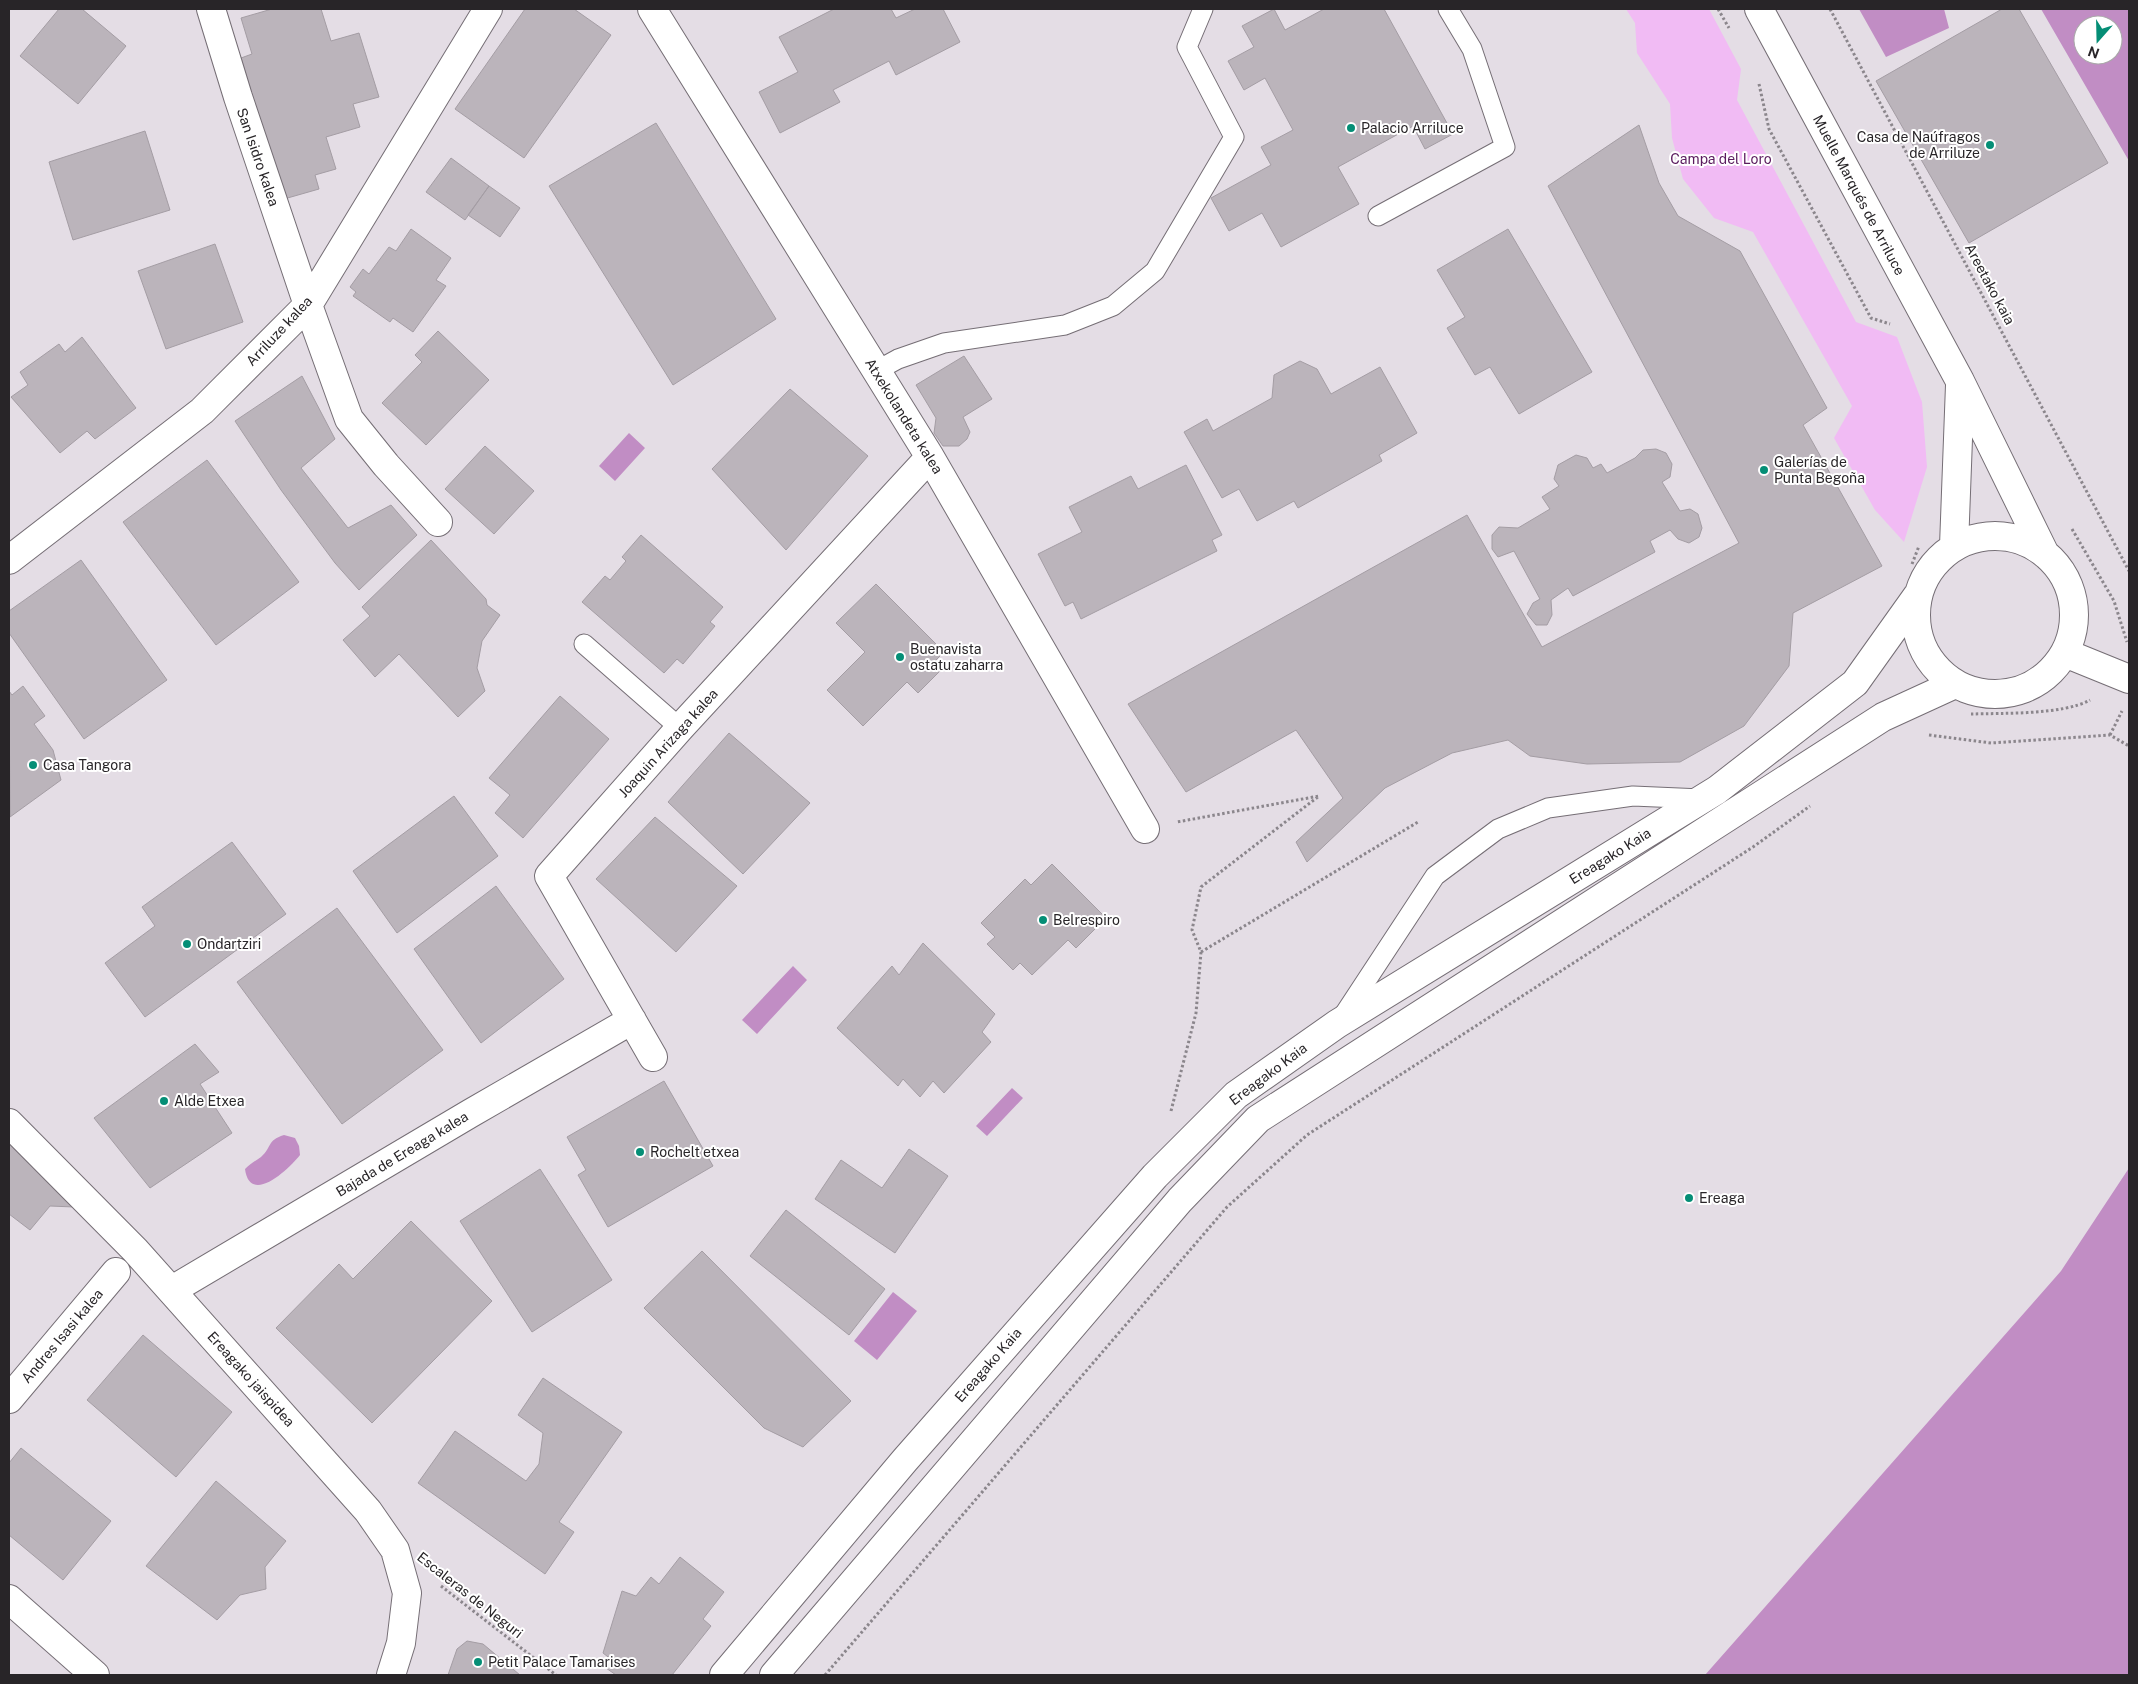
<svg xmlns="http://www.w3.org/2000/svg" width="2138" height="1684" font-family="'Public Sans',sans-serif">
<style>
.green{fill:#f1bbf4}
.water{fill:#c18dc4;fill-rule:evenodd}
.building{fill:#bbb4bb;stroke:#a49da4}
.lines{fill:none;stroke-linecap:round;stroke-linejoin:round}
.lane-casing{stroke:#756e75;stroke-width:21}
.street-casing{stroke:#756e75;stroke-width:30}
.path{stroke:#8b868c;stroke-width:3;stroke-dasharray:2.5 2.5;stroke-linecap:butt}
.lane{stroke:#fff;stroke-width:19}
.street{stroke:#fff;stroke-width:28}
.poi-dot{fill:#058e76;stroke:#fff;stroke-width:2}
.labels{text-anchor:middle;stroke-width:4;stroke-linejoin:round;paint-order:stroke}
.poi-label{font-size:14px;fill:#282528;stroke:#fff;text-anchor:start}
.street-label{font-size:14px;fill:#282528;stroke:#fff}
.park-label{font-size:14px;fill:#5a1b5e;stroke:#fff}
</style>
<rect width="100%" height="100%" fill="#e4dde5"/>
<path class="green" d="M 1626,9 L 1709,9 L 1741,69 L 1737,100 L 1856,322 L 1897,337 L 1922,402 L 1927,467 L 1904,542 L 1875,510 L 1834,438 L 1852,406 L 1753,232 L 1714,218 L 1683,179 L 1672,138 L 1670,104 L 1637,53 L 1635,23 Z"/>
<path class="water" d="M 1859,9 L 1944,9 L 1949,28 L 1886,57 Z
M 2041,9 L 2129,9 L 2129,161 ZM 2083,25 L 2113,25 L 2113,55 L 2083,55 Z
M 629,433 L 645,448 L 615,481 L 599,466 Z
M 793,966 L 807,980 L 757,1034 L 742,1020 Z
M 1012,1088 L 1023,1098 L 987,1136 L 976,1126 Z
M 284,1135 L 295,1138 L 299,1146 L 300,1155 C 289,1169 250,1206 245,1169 C 250,1164 255,1161 261,1157 C 273,1146 266,1141 284,1135 Z
M 2129,1168 L 2129,1675 L 1705,1675 L 2061,1271 Z
M 893,1292 L 917,1311 L 877,1360 L 854,1341 Z"/>
<path class="building" d="M 59,9 L 82,9 L 126,46 L 78,104 L 20,56 Z
M 272,9 L 321,9 L 331,41 L 359,33 L 379,97 L 353,104 L 360,127 L 326,137 L 336,169 L 315,175 L 319,189 L 284,199 L 241,58 L 252,54 L 241,18 Z
M 525,9 L 574,9 L 611,35 L 524,158 L 455,109 Z
M 834,9 L 891,9 L 896,18 L 915,9 L 943,9 L 960,42 L 896,75 L 889,61 L 833,90 L 840,102 L 780,133 L 759,92 L 798,72 L 779,37 Z
M 1274,9 L 1285,30 L 1324,9 L 1384,9 L 1453,134 L 1425,149 L 1413,126 L 1338,167 L 1359,204 L 1281,247 L 1262,213 L 1229,231 L 1211,198 L 1271,165 L 1261,147 L 1293,130 L 1265,78 L 1244,90 L 1228,61 L 1254,47 L 1242,26 Z
M 2002,9 L 2019,9 L 2108,163 L 1969,243 L 1876,81 Z
M 656,123 L 776,319 L 673,385 L 549,186 Z
M 1639,125 L 1659,183 L 1678,216 L 1740,251 L 1827,408 L 1803,425 L 1882,566 L 1793,613 L 1789,666 L 1744,726 L 1680,762 L 1587,764 L 1530,756 L 1508,740 L 1452,753 L 1385,788 L 1307,862 L 1296,842 L 1343,798 L 1296,730 L 1186,792 L 1128,704 L 1467,515 L 1542,647 L 1739,543 L 1548,186 Z
M 145,131 L 170,210 L 73,240 L 49,162 Z
M 451,158 L 489,186 L 465,220 L 426,192 Z
M 489,186 L 520,208 L 500,237 L 468,215 Z
M 411,229 L 451,258 L 436,280 L 446,286 L 413,332 L 393,318 L 390,322 L 353,296 L 356,292 L 350,287 L 363,269 L 369,274 L 389,247 L 396,251 Z
M 1508,229 L 1592,372 L 1519,414 L 1490,367 L 1475,375 L 1447,328 L 1465,317 L 1437,270 Z
M 215,244 L 243,322 L 166,349 L 138,271 Z
M 438,331 L 489,380 L 426,445 L 382,403 L 422,362 L 415,355 Z
M 82,337 L 136,408 L 95,439 L 87,431 L 60,453 L 11,397 L 28,385 L 20,372 L 59,344 L 65,352 Z
M 964,356 L 992,399 L 963,417 L 970,432 L 967,439 L 959,446 L 943,446 L 934,433 L 936,418 L 916,385 Z
M 1300,361 L 1317,369 L 1331,394 L 1380,367 L 1417,433 L 1379,455 L 1382,461 L 1298,508 L 1294,501 L 1257,521 L 1239,489 L 1222,498 L 1184,432 L 1207,419 L 1213,431 L 1272,398 L 1274,375 Z
M 302,376 L 335,439 L 301,468 L 348,528 L 391,505 L 417,535 L 359,590 L 335,563 L 281,490 L 235,421 Z
M 790,389 L 868,456 L 786,550 L 712,469 Z
M 485,446 L 534,491 L 494,534 L 445,489 Z
M 1656,449 L 1666,453 L 1672,464 L 1670,477 L 1662,482 L 1680,511 L 1690,509 L 1698,514 L 1702,528 L 1699,537 L 1689,543 L 1678,539 L 1670,530 L 1650,541 L 1655,552 L 1573,596 L 1568,588 L 1551,600 L 1552,615 L 1547,625 L 1536,625 L 1527,614 L 1533,603 L 1540,599 L 1514,551 L 1498,557 L 1492,549 L 1492,535 L 1499,527 L 1518,528 L 1550,509 L 1542,497 L 1559,486 L 1554,479 L 1558,465 L 1576,455 L 1587,458 L 1593,468 L 1601,464 L 1607,473 L 1635,458 L 1643,450 Z
M 207,460 L 299,582 L 216,645 L 123,522 Z
M 1186,465 L 1222,535 L 1212,540 L 1217,551 L 1081,619 L 1073,602 L 1065,606 L 1038,554 L 1082,532 L 1069,507 L 1131,476 L 1138,489 Z
M 641,535 L 723,607 L 710,622 L 715,626 L 683,664 L 677,659 L 664,673 L 582,602 L 605,576 L 610,580 L 626,561 L 622,557 Z
M 431,540 L 486,599 L 487,605 L 500,615 L 482,641 L 477,668 L 485,691 L 458,717 L 399,654 L 375,677 L 343,640 L 370,616 L 362,607 Z
M 81,560 L 167,680 L 84,739 L 9,633 L 9,611 Z
M 876,584 L 944,652 L 935,661 L 942,669 L 918,693 L 907,682 L 863,726 L 827,690 L 865,652 L 836,623 Z
M 23,686 L 45,716 L 34,724 L 53,750 L 61,780 L 10,817 L 9,691 L 12,695 Z
M 560,696 L 609,739 L 523,838 L 495,813 L 510,795 L 489,778 Z
M 729,733 L 810,803 L 743,874 L 668,802 Z
M 454,796 L 498,856 L 397,933 L 353,871 Z
M 655,817 L 737,886 L 676,952 L 596,879 Z
M 232,842 L 286,914 L 145,1017 L 105,963 L 155,926 L 142,907 Z
M 1052,864 L 1106,918 L 1076,948 L 1068,940 L 1032,975 L 1020,963 L 1013,970 L 987,944 L 995,937 L 981,923 L 1025,879 L 1031,885 Z
M 496,886 L 564,979 L 481,1043 L 414,949 Z
M 337,908 L 443,1050 L 342,1124 L 237,982 Z
M 923,943 L 995,1014 L 982,1032 L 991,1042 L 944,1093 L 933,1081 L 920,1097 L 903,1079 L 898,1086 L 837,1028 L 892,966 L 899,975 Z
M 195,1044 L 219,1072 L 200,1084 L 232,1133 L 150,1188 L 94,1118 Z
M 664,1081 L 713,1166 L 608,1227 L 578,1175 L 586,1170 L 567,1137 Z
M 9,1142 L 74,1207 L 50,1206 L 30,1230 L 9,1214 Z
M 909,1149 L 948,1176 L 895,1253 L 815,1199 L 841,1160 L 882,1188 Z
M 540,1169 L 612,1280 L 532,1332 L 460,1221 Z
M 786,1210 L 885,1289 L 849,1335 L 750,1256 Z
M 411,1221 L 492,1301 L 372,1423 L 276,1328 L 339,1264 L 353,1279 Z
M 702,1251 L 851,1401 L 803,1447 L 764,1428 L 644,1308 Z
M 143,1335 L 232,1412 L 176,1477 L 87,1400 Z
M 543,1378 L 622,1432 L 559,1522 L 574,1532 L 545,1574 L 418,1483 L 455,1431 L 526,1481 L 539,1464 L 543,1433 L 518,1415 Z
M 21,1448 L 111,1521 L 63,1580 L 9,1535 L 9,1463 Z
M 216,1481 L 286,1541 L 265,1567 L 266,1589 L 240,1595 L 217,1620 L 146,1566 Z
M 680,1557 L 724,1592 L 703,1619 L 711,1626 L 672,1675 L 616,1675 L 606,1668 L 612,1660 L 603,1653 L 622,1591 L 636,1596 L 651,1577 L 659,1584 Z
M 467,1641 L 483,1644 L 520,1675 L 448,1675 L 457,1649 Z"/>
<g class="lines">
<g class="lane-casing">
<path id="lane" d="M 1378,216 L 1505,147 L 1472,49 L 1448,9
M 876,371 L 898,359 L 944,343 L 1065,325 L 1113,306 L 1155,271 L 1234,137 L 1187,47 L 1203,9
M 584,644 L 680,728
M 1343,1016 L 1435,876 L 1498,829 L 1548,808 L 1633,796 L 1702,799"/>
</g>
<g class="street-casing">
<path id="street" d="M 211,9 L 238,97 L 308,305 L 349,419 L 386,465 L 438,522
M 652,9 L 930,457 L 1145,829
M 1759,9 L 1960,381 L 2045,554
M1916 615a79 79 0 1 1 158 0a79 79 0 1 1-158 0Z
M 1954,546 L 1960,385
M 9,560 L 202,411 L 308,305 L 488,9
M 2065,653 L 2129,679
M 653,1057 L 549,876 L 680,728 L 930,457
M 9,1123 L 135,1250 L 368,1511 L 395,1550 L 407,1593 L 401,1643 L 391,1675
M 172,1290 L 471,1113 L 632,1020
M 9,1399 L 116,1272
M 9,1599 L 95,1675
M 724,1675 L 905,1460 L 1155,1176 L 1236,1095 L 1337,1024 L 1717,790 L 1855,683 L 1917,596
M 774,1675 L 1180,1200 L 1258,1119 L 1883,717 L 1955,684"/>
</g>
<path class="path" d="M 1718,9 L 1729,28
M 1830,9 L 2129,571
M 1759,84 L 1769,129 L 1871,318 L 1890,324
M 2072,529 L 2114,601 L 2127,642
M 1912,564 L 1919,546
M 1971,714 C 2003,713 2063,715 2090,700
M 1929,735 L 1991,743 L 2110,735 L 2129,746
M 2110,735 L 2122,711
M 1201,952 L 1418,822
M 1171,1111 L 1196,1013 L 1201,952 L 1192,930 L 1201,887 L 1319,796 L 1177,822
M 441,1586 L 556,1675
M 825,1675 L 1227,1207 L 1307,1135 L 1753,847 L 1810,806"/>
<use href="#lane" class="lane"/>
<use href="#street" class="street"/>
</g>
<g class="poi-dot">
<circle cx="1351" cy="128" r="5"/>
<circle cx="1990" cy="145" r="5"/>
<circle cx="1764" cy="470" r="5"/>
<circle cx="900" cy="657" r="5"/>
<circle cx="33" cy="765" r="5"/>
<circle cx="1043" cy="920" r="5"/>
<circle cx="187" cy="944" r="5"/>
<circle cx="164" cy="1101" r="5"/>
<circle cx="640" cy="1152" r="5"/>
<circle cx="1689" cy="1198" r="5"/>
<circle cx="478" cy="1662" r="5"/>
</g>
<g class="labels">
<g class="poi-label">
<text x="1361" y="133">Palacio Arriluce</text>
<text x="1980" y="142" text-anchor="end">Casa de Naúfragos<tspan x="1980" dy="16">de Arriluze</tspan></text>
<text x="1774" y="467">Galerías de<tspan x="1774" dy="16">Punta Begoña</tspan></text>
<text x="910" y="654">Buenavista<tspan x="910" dy="16">ostatu zaharra</tspan></text>
<text x="43" y="770">Casa Tangora</text>
<text x="1053" y="925">Belrespiro</text>
<text x="197" y="949">Ondartziri</text>
<text x="174" y="1106">Alde Etxea</text>
<text x="650" y="1157">Rochelt etxea</text>
<text x="1699" y="1203">Ereaga</text>
<text x="488" y="1667">Petit Palace Tamarises</text>
</g>
<g class="street-label">
<text transform="translate(258 157) rotate(71)" y="5">San Isidro kalea</text>
<text transform="translate(1859 195) rotate(62)" y="5">Muelle Marqués de Arriluce</text>
<text transform="translate(1990 284) rotate(62)" y="5">Areetako kaia</text>
<text transform="translate(279 331) rotate(-47)" y="5">Arriluze kalea</text>
<text transform="translate(904 416) rotate(58)" y="5">Atxekolandeta kalea</text>
<text transform="translate(668 743) rotate(-48)" y="5">Joaquin Arizaga kalea</text>
<text transform="translate(1610 856) rotate(-32)" y="5">Ereagako Kaia</text>
<text transform="translate(1268 1074) rotate(-37)" y="5">Ereagako Kaia</text>
<text transform="translate(402 1154) rotate(-31)" y="5">Bajada de Ereaga kalea</text>
<text transform="translate(62 1336) rotate(-50)" y="5">Andres Isasi kalea</text>
<text transform="translate(988 1365) rotate(-49)" y="5">Ereagako Kaia</text>
<text transform="translate(251 1379) rotate(48)" y="5">Ereagako jaispidea</text>
<text transform="translate(470 1595) rotate(38)" y="5">Escaleras de Neguri</text>
</g>
<g class="park-label">
<text x="1721" y="164">Campa del Loro</text>
</g>
</g>
<rect width="2138" height="1684" fill="none" stroke="#282528" stroke-width="20"/>
<g transform="translate(2098 40) rotate(200)"><circle r="24" fill="#ffffff" stroke="#a9a8a9"/>
<path d="M0-4L9 19L0 12L-9 19Z" fill="#058e76"/>
<text y="-8" font-size="14" font-weight="bold" text-anchor="middle" fill="#282528">N</text>
</g>
</svg>
